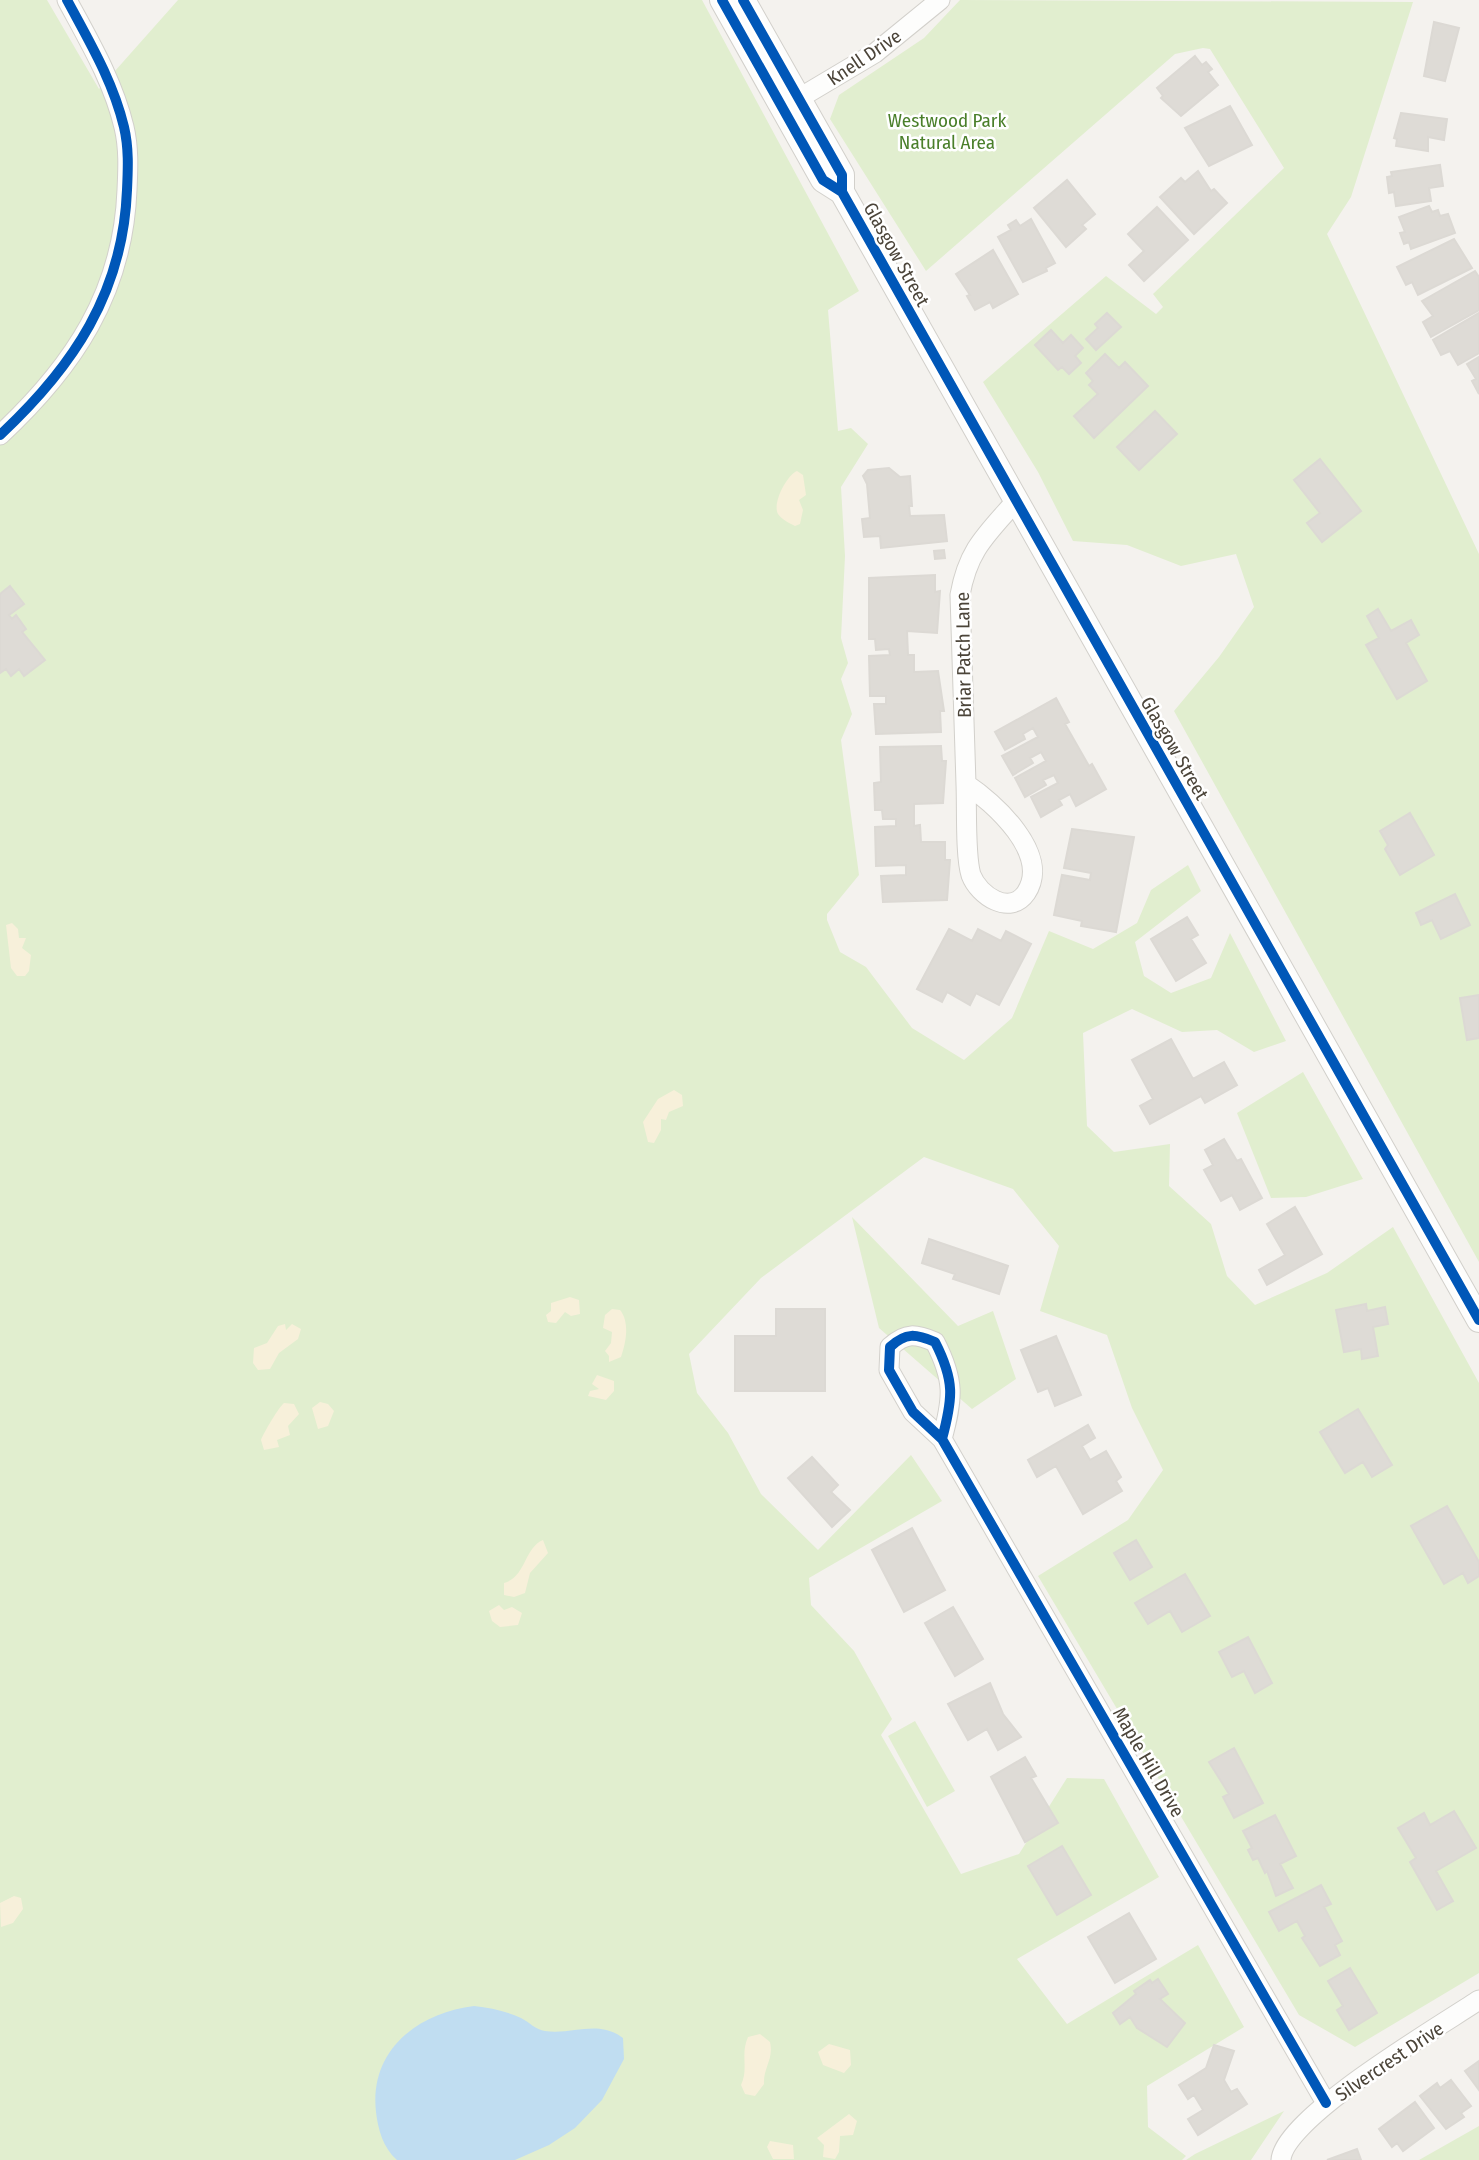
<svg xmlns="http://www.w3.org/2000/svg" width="1479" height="2160" font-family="'Fira Sans Condensed',sans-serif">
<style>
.green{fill:#e1eecf}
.sand{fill:#f7f0da}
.water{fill:#c0ddf1}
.building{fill:#dedbd6;stroke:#dcd9d4;stroke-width:2}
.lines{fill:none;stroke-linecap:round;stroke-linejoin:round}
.minor-casing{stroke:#d2d0cb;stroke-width:21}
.tertiary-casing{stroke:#d2d0cb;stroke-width:26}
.minor{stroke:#fdfdfc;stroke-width:19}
.tertiary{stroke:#fdfdfc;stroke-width:24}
.cycleway-casing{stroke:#fff;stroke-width:15}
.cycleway{stroke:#0057b8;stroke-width:10}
.labels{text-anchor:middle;stroke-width:5;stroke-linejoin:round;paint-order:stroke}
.street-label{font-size:19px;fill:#4b4439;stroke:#fff}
.park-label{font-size:19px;fill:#4a7f2a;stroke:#fff}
</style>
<rect width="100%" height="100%" fill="#f4f2ee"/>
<path class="green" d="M 0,0 L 47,0 L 99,89 L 178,0 L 702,0 L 859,291 L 828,310 L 838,431 L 851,428 L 868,444 L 841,487 L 845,556 L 841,638 L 848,663 L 841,679 L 852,714 L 841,740 L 859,875 L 827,914 L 827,920 L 840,952 L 866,967 L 912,1028 L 964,1060 L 1012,1018 L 1049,931 L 1093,949 L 1137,923 L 1151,890 L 1188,865 L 1201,891 L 1135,942 L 1144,976 L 1171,993 L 1211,978 L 1230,933 L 1286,1041 L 1254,1052 L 1217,1030 L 1182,1032 L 1132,1009 L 1083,1033 L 1087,1126 L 1114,1152 L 1170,1144 L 1169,1186 L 1211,1224 L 1227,1276 L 1255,1305 L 1327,1273 L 1393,1227 L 1479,1383 L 1479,1973 L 1355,2047 L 1299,2015 L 1038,1576 L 1128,1520 L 1163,1470 L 1132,1408 L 1107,1335 L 1040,1311 L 1059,1246 L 1013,1189 L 924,1157 L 761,1278 L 689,1354 L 697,1393 L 728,1433 L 761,1494 L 818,1550 L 911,1455 L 942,1501 L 809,1578 L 811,1605 L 854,1651 L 892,1719 L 881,1735 L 961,1874 L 1019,1854 L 1067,1778 L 1104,1779 L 1159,1877 L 1017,1959 L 1067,2024 L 1198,1945 L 1244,2027 L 1147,2086 L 1148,2127 L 1186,2156 L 1182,2160 L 0,2160 Z
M 960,0 L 1413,2 L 1351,197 L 1327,234 L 1479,554 L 1479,1262 L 1174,711 L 1219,657 L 1254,607 L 1236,554 L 1181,566 L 1127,545 L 1073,541 L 1038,472 L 983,382 L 1106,276 L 1156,314 L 1163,307 L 1153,294 L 1284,168 L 1210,49 L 1203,48 L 1175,54 L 926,271 L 830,119 L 839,95 L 924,38 Z
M 1303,1072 L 1363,1179 L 1306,1197 L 1271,1198 L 1237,1113 Z
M 852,1217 L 958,1326 L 993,1311 L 1016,1379 L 972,1409 L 879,1328 Z
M 915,1721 L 955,1791 L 927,1807 L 888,1736 Z
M 1284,2111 L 1251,2160 L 1186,2160 L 1195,2154 Z
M 1479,2126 L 1479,2160 L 1419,2160 Z"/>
<path class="sand" d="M 797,471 L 803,475 L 806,495 L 799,500 L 803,510 L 800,524 L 795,526 C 791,524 781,519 778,514 C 772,503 787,475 797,471 Z
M 12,923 L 18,929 L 19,938 L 26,938 L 22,948 L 31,955 L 29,971 L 25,976 L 17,976 L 11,968 L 6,925 Z
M 674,1090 L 682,1095 L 683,1106 L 669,1112 L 666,1120 L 661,1119 L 661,1130 L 654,1143 L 648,1142 L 643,1122 L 658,1099 Z
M 570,1297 L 579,1300 L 580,1314 L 571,1316 L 565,1312 L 556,1323 L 548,1322 L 546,1315 L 551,1311 L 551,1303 Z
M 612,1309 L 620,1310 C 630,1322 626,1343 621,1357 L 609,1362 L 609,1356 L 605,1351 L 611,1343 L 612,1332 L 603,1328 L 605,1315 Z
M 285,1324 L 286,1330 L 292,1324 L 301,1329 L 298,1339 L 279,1353 L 270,1369 L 258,1370 L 253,1363 L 254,1348 L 267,1343 L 278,1326 Z
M 597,1375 L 614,1381 L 614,1391 L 606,1400 L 588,1396 L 590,1391 L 599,1389 L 592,1384 Z
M 320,1402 L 328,1404 L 334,1411 L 328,1426 L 318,1429 L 312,1408 Z
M 284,1403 L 294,1404 L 299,1414 L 288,1426 L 290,1435 L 277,1440 L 279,1447 L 264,1450 L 261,1440 C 264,1432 279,1407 284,1403 Z
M 543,1540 L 548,1553 L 530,1573 L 525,1593 L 514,1597 L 504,1595 L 504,1583 C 526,1577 524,1548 543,1540 Z
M 499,1605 L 504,1610 L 512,1607 L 522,1613 L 518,1625 L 500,1627 L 492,1621 L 489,1611 Z
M 14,1896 L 21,1898 L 23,1909 L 13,1923 L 1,1927 L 0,1903 Z
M 760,2034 L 770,2042 C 774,2059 763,2068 764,2084 L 755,2096 L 745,2094 L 741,2085 C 749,2068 740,2055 748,2037 Z
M 829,2044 L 850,2050 L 851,2065 L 844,2073 L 823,2065 L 818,2052 Z
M 849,2114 L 857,2121 L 853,2135 L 840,2136 L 839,2152 L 835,2159 L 823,2157 L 824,2145 L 817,2138 Z
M 770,2141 L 793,2145 L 794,2159 L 773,2159 L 767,2147 Z"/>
<path class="water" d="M 474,2006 C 491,2008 506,2011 521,2018 C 529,2022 536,2030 545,2031 C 573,2035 598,2019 623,2038 L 624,2059 L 602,2100 L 575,2128 L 549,2145 L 515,2160 L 397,2160 C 383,2148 378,2129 376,2112 C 369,2050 418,2013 474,2006 Z"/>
<path class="building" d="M 1434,22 L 1459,28 L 1445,81 L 1424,76 Z
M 1195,56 L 1202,65 L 1206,62 L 1212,69 L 1208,72 L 1218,85 L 1181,116 L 1161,98 L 1163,96 L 1157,88 Z
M 1230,106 L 1252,145 L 1209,166 L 1185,128 Z
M 1401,113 L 1447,119 L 1444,140 L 1428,137 L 1428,151 L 1396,146 L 1397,139 L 1394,138 Z
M 1440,165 L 1443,186 L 1429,188 L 1431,201 L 1396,206 L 1394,192 L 1389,193 L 1387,177 L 1392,176 L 1391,172 Z
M 1198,171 L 1211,191 L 1214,189 L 1227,203 L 1194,234 L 1160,197 L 1181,178 L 1185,182 Z
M 1067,180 L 1095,214 L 1082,225 L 1086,229 L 1066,247 L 1034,208 Z
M 1429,206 L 1432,212 L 1438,210 L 1440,216 L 1448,214 L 1455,233 L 1411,249 L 1409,242 L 1404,244 L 1400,233 L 1405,232 L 1399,217 Z
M 1157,207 L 1188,240 L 1144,281 L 1129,265 L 1144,251 L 1128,234 Z
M 1031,219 L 1055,263 L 1046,268 L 1047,271 L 1023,282 L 998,237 L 1011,230 L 1008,225 L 1016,220 L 1020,226 Z
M 1454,239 L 1472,268 L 1418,295 L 1412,282 L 1406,285 L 1397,267 Z
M 993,250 L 1018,294 L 993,308 L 990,302 L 975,310 L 967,296 L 970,295 L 956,274 Z
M 1475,271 L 1479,277 L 1479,310 L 1431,337 L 1423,322 L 1433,316 L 1422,301 Z
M 1107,313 L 1121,327 L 1096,350 L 1086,339 L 1098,328 L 1095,324 Z
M 1479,313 L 1479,353 L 1458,365 L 1450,351 L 1441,355 L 1433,340 Z
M 1051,330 L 1063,343 L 1071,335 L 1083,348 L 1075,356 L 1081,363 L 1069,374 L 1062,367 L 1058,370 L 1035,345 Z
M 1105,354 L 1119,368 L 1125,362 L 1148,386 L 1094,438 L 1074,416 L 1098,394 L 1089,385 L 1093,381 L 1086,373 Z
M 1479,357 L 1479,394 L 1472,381 L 1476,379 L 1467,364 Z
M 1155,411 L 1177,434 L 1139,470 L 1117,447 Z
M 1320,459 L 1361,511 L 1322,542 L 1307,523 L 1320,513 L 1294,480 Z
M 889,468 L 900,477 L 910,476 L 912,506 L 909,506 L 910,516 L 944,515 L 947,541 L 881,548 L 880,536 L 864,537 L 862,519 L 870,518 L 867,484 L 863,476 L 868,470 Z
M 944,550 L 945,558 L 935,559 L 934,551 Z
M 935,575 L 935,592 L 940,591 L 937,633 L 907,631 L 908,655 L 914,655 L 914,672 L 938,671 L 944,711 L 940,711 L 941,732 L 876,734 L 874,704 L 886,704 L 886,696 L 870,696 L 869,656 L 890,655 L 889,649 L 876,650 L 875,639 L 869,639 L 869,578 Z
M 10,586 L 24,604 L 9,615 L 12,619 L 16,615 L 26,629 L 22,632 L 45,660 L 24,676 L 19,669 L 11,676 L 6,669 L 0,673 L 0,594 Z
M 1378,609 L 1391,631 L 1411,620 L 1419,635 L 1406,643 L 1427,681 L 1397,699 L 1366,645 L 1379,638 L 1367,616 Z
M 1056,698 L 1069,722 L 1065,724 L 1089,766 L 1092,764 L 1106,789 L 1076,806 L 1070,794 L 1059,800 L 1062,805 L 1041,817 L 1031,797 L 1058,783 L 1054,775 L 1043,780 L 1046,785 L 1025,797 L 1015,778 L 1046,761 L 1041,752 L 1030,758 L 1033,763 L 1013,775 L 1002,756 L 1038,737 L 1033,728 L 1023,734 L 1025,739 L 1005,750 L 995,732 Z
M 941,746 L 942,761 L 946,761 L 943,803 L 914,804 L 914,826 L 920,825 L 921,842 L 945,842 L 945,860 L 950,860 L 947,900 L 883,902 L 881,876 L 906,875 L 906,865 L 876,866 L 875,827 L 896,826 L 896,819 L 883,819 L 882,810 L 875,810 L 874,783 L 881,782 L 880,747 Z
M 1410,813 L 1434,855 L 1400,875 L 1385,849 L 1388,845 L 1380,831 Z
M 1072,829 L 1134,837 L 1116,932 L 1081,926 L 1082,921 L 1054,915 L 1062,875 L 1090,880 L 1091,873 L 1064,868 Z
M 1455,894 L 1470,925 L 1441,939 L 1432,920 L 1421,925 L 1416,913 Z
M 1187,917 L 1198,935 L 1191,939 L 1206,963 L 1176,981 L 1151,939 Z
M 949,929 L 972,941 L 978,929 L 1001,941 L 1006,931 L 1031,944 L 999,1005 L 976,993 L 970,1005 L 947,992 L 942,1002 L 917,989 Z
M 1479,995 L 1479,1038 L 1467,1040 L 1460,998 Z
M 1171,1039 L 1193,1079 L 1224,1062 L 1237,1085 L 1205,1103 L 1201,1096 L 1150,1124 L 1140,1106 L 1153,1099 L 1132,1060 Z
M 1224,1139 L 1237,1161 L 1241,1159 L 1262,1198 L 1240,1210 L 1232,1195 L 1221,1201 L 1204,1170 L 1213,1165 L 1205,1150 Z
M 1295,1207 L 1322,1254 L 1267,1285 L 1259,1270 L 1285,1255 L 1267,1224 Z
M 929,1239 L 1008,1266 L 999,1294 L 953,1279 L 955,1274 L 922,1263 Z
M 1366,1304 L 1367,1311 L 1385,1307 L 1388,1324 L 1373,1327 L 1378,1356 L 1362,1359 L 1361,1349 L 1344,1352 L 1336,1310 Z
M 776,1309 L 825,1309 L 825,1391 L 735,1391 L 735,1336 L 776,1336 Z
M 1056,1336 L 1081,1395 L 1055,1406 L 1048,1388 L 1038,1392 L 1021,1350 Z
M 1358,1409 L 1392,1465 L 1372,1477 L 1363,1462 L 1345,1473 L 1320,1432 Z
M 1088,1425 L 1095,1438 L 1082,1446 L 1090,1460 L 1106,1451 L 1121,1477 L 1116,1481 L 1122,1491 L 1083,1514 L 1056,1466 L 1037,1477 L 1028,1460 Z
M 812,1457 L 838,1485 L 831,1492 L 850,1510 L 832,1527 L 788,1478 Z
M 1447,1506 L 1479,1562 L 1479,1576 L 1468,1583 L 1463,1573 L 1444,1584 L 1411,1526 Z
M 912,1528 L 945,1590 L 904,1612 L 872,1550 Z
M 1136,1540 L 1152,1567 L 1130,1580 L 1114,1553 Z
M 1185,1574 L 1210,1616 L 1182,1632 L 1170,1611 L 1148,1624 L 1135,1603 Z
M 953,1607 L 983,1659 L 955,1676 L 925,1623 Z
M 1248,1637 L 1272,1683 L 1255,1693 L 1244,1671 L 1232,1677 L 1219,1652 Z
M 990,1683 L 1003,1714 L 1021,1737 L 998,1750 L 987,1729 L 968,1740 L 948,1704 Z
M 1234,1748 L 1263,1803 L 1234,1818 L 1223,1797 L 1229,1794 L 1209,1762 Z
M 1025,1757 L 1036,1776 L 1031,1778 L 1058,1823 L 1025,1842 L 991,1777 Z
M 1454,1811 L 1476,1848 L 1436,1871 L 1453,1901 L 1437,1910 L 1410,1862 L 1416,1858 L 1398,1828 L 1424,1813 L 1430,1825 Z
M 1275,1815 L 1296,1856 L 1280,1864 L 1293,1888 L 1276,1896 L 1267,1871 L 1265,1873 L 1258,1858 L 1253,1860 L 1248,1850 L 1252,1848 L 1243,1831 Z
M 1062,1846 L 1091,1895 L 1057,1915 L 1028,1866 Z
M 1321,1885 L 1331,1904 L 1324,1907 L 1342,1941 L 1335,1945 L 1340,1955 L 1320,1966 L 1302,1938 L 1305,1936 L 1297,1921 L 1279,1931 L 1269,1912 Z
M 1129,1913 L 1156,1959 L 1115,1983 L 1088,1937 Z
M 1350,1968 L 1377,2013 L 1349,2030 L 1337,2010 L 1343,2006 L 1328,1981 Z
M 1158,1979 L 1168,1994 L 1160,1999 L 1185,2023 L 1167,2047 L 1137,2028 L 1130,2017 L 1120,2024 L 1113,2013 L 1136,1994 L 1134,1991 L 1150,1980 L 1152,1983 Z
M 1214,2045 L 1234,2051 L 1224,2080 L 1231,2092 L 1237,2089 L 1247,2104 L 1198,2135 L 1188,2119 L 1203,2110 L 1194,2095 L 1188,2099 L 1179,2085 L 1206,2068 Z
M 1479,2061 L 1479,2090 L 1465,2071 Z
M 1451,2080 L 1471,2106 L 1461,2113 L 1464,2117 L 1446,2129 L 1420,2096 L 1437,2083 L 1440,2088 Z
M 1415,2102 L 1434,2128 L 1403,2151 L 1397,2143 L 1392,2147 L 1379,2129 Z
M 1357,2149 L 1361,2160 L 1327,2160 Z"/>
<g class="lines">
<g class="minor-casing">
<path id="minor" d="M 786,106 L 875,53 L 940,0
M 0,435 C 73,367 123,293 127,190 C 128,169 129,148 124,127 C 113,81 89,41 67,0
M 966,784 L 960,595 C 968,550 986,535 1015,502
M 966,784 C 993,802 1052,854 1026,893 C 1010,916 979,896 971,875 C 965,856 967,806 966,784 Z
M 942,1439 C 953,1398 955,1381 935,1342 C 916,1334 906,1332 890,1347 L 889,1370 L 913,1412 L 942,1439 L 1326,2103
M 1281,2160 C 1283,2118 1440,2026 1479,2000"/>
</g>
<g class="tertiary-casing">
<path id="tertiary" d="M 722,0 L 823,180 L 842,192 L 1479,1320
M 743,0 L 842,175 L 842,192"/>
</g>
<use href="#minor" class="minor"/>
<use href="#tertiary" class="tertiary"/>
<g class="cycleway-casing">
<path id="cycleway" d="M 722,0 L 823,180 L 842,192 L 1479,1320
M 743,0 L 842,175 L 842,192
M 0,435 C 73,367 123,293 127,190 C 128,169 129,148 124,127 C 113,81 89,41 67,0
M 942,1439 C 953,1398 955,1381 935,1342 C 916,1334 906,1332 890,1347 L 889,1370 L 913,1412 L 942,1439 L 1326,2103"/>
</g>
<use href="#cycleway" class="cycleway"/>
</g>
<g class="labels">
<g class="street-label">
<text transform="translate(864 57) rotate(-34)" y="7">Knell Drive</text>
<text transform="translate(897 254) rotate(61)" y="7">Glasgow Street</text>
<text transform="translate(963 655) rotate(-91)" y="7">Briar Patch Lane</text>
<text transform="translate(1175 748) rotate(60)" y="7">Glasgow Street</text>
<text transform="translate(1149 1762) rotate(60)" y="7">Maple Hill Drive</text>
<text transform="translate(1389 2061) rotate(-34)" y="7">Silvercrest Drive</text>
</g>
<g class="park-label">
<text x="947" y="127">Westwood Park<tspan x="947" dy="22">Natural Area</tspan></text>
</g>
</g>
</svg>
